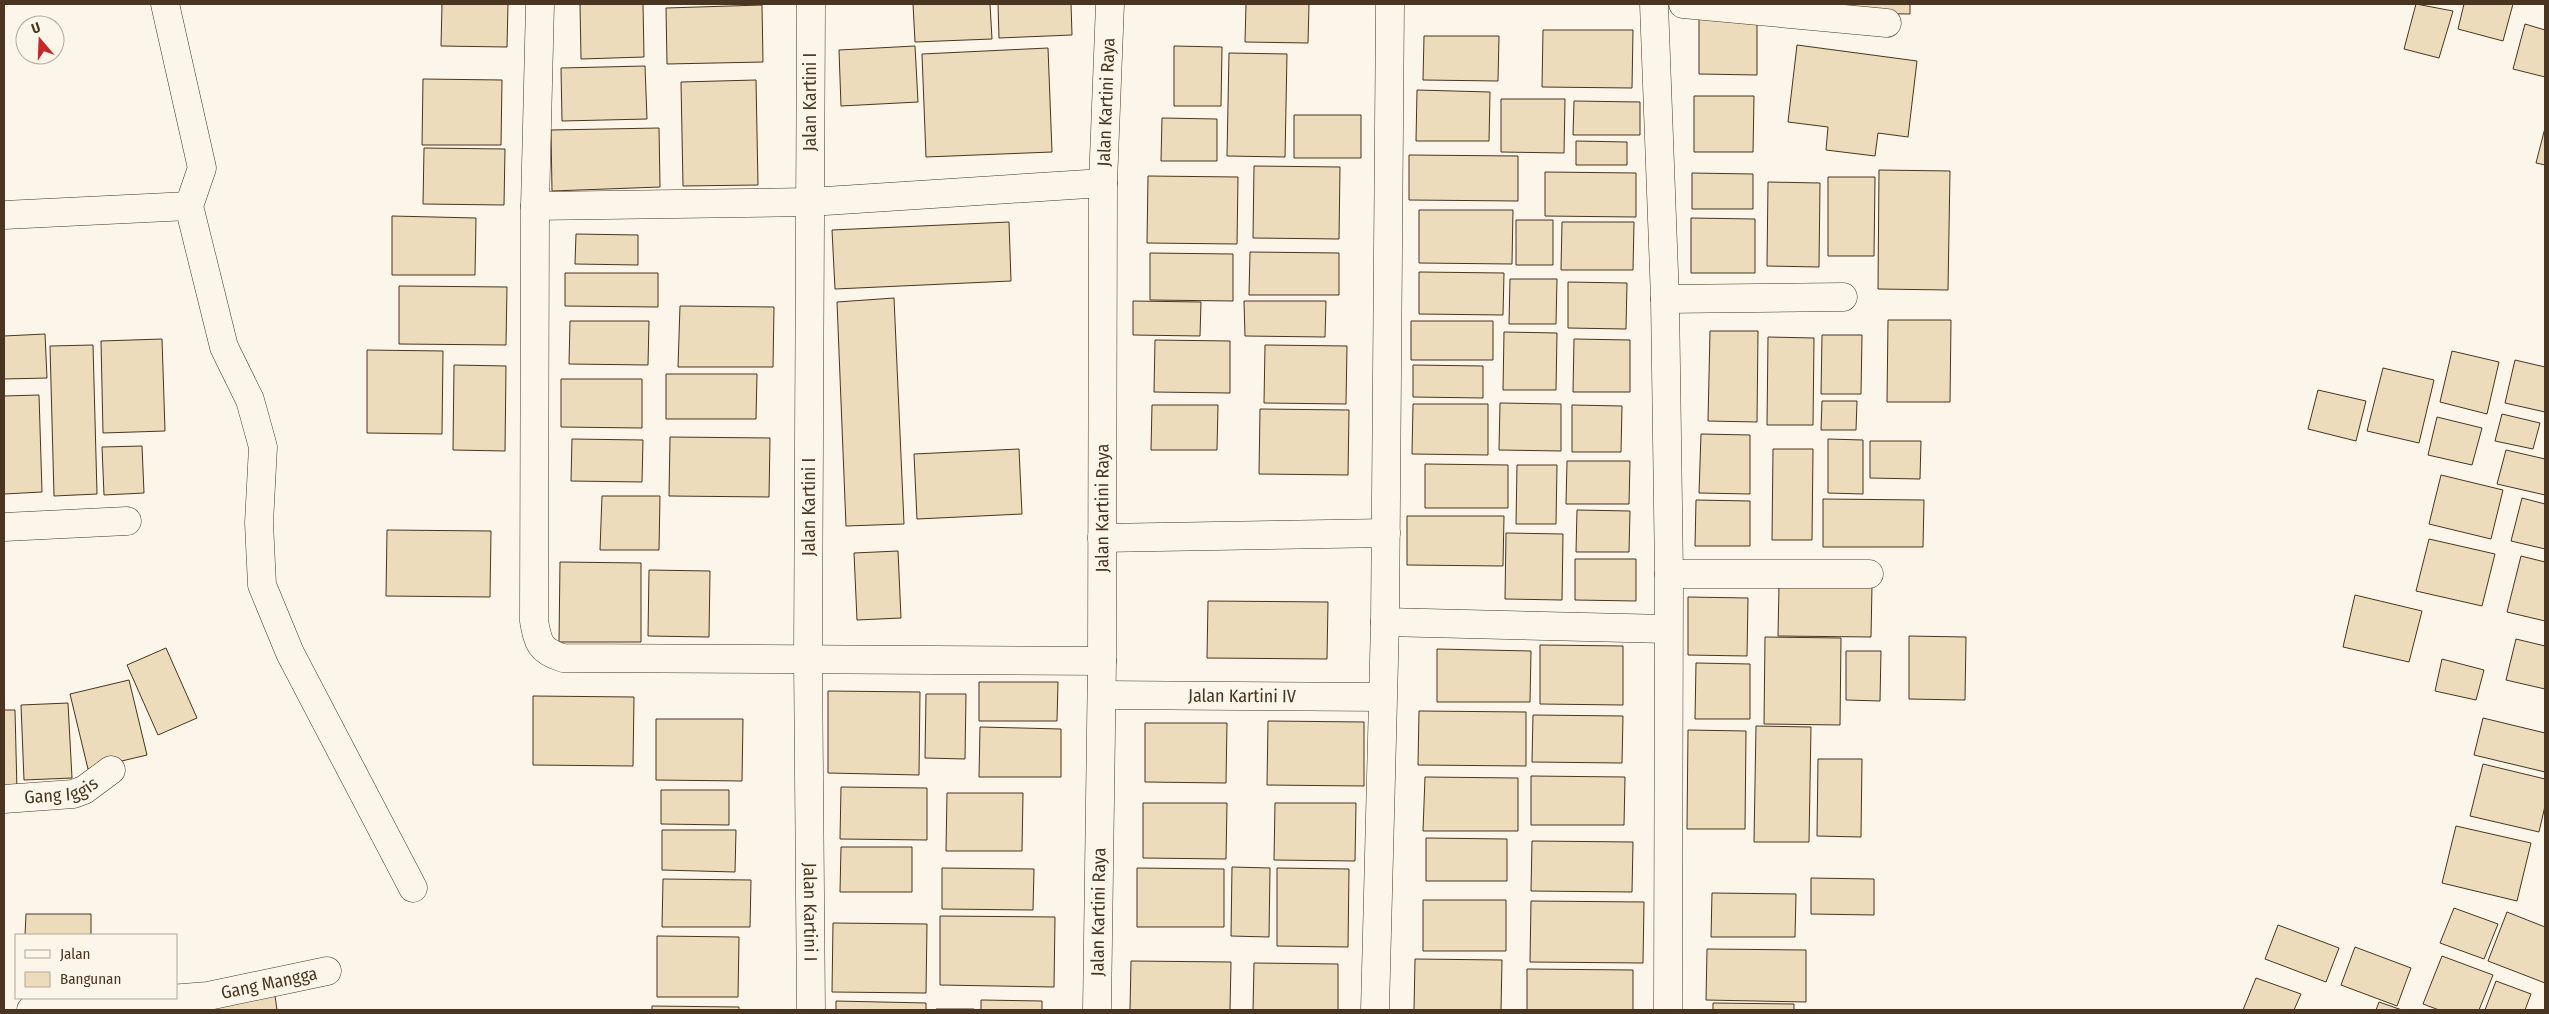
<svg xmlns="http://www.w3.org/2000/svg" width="2549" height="1014" font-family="'Fira Sans Condensed',sans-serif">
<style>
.building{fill:#ecdcbc;stroke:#4a3520}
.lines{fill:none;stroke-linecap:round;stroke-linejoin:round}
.minor-casing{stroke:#4a3520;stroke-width:29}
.minor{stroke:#fbf6e9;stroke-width:28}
.labels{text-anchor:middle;stroke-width:4;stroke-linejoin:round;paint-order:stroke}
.street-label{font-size:18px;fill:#4a3520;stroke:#fbf6e9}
</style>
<rect width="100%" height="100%" fill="#fbf6e9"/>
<path class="building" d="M 442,4 L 508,4 L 507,47 L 441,46 Z
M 580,4 L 643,4 L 644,57 L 581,59 Z
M 913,4 L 990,4 L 992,39 L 915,42 Z
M 998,4 L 1071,4 L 1072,35 L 999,38 Z
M 1246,4 L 1309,4 L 1308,43 L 1245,42 Z
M 1842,4 L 1910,4 L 1910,14 L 1842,13 Z
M 2416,4 L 2453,11 L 2439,58 L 2404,49 Z
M 2464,4 L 2513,4 L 2503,41 L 2458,29 Z
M 762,5 L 763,62 L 667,64 L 666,8 Z
M 1699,17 L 1757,18 L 1757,75 L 1699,74 Z
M 2525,24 L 2545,30 L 2545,77 L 2513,69 Z
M 1543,30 L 1633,30 L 1632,88 L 1542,87 Z
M 1424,36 L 1499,36 L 1498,81 L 1423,80 Z
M 1797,45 L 1917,61 L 1908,137 L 1878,133 L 1875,156 L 1826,150 L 1828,127 L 1788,122 Z
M 915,46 L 918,102 L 841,106 L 839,50 Z
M 1174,46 L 1222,47 L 1221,106 L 1174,106 Z
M 1048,48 L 1052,152 L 926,157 L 922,54 Z
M 1229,53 L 1287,54 L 1285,157 L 1227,156 Z
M 645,66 L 647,119 L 562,121 L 561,68 Z
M 423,79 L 502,80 L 501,145 L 422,145 Z
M 756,80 L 758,185 L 683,186 L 681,82 Z
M 1417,90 L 1490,92 L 1489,141 L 1416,141 Z
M 1694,96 L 1754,96 L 1753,152 L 1694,152 Z
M 1501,99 L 1565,99 L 1564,153 L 1501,152 Z
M 1574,101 L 1640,102 L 1640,135 L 1573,135 Z
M 1294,115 L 1361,115 L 1361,158 L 1294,158 Z
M 1162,118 L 1217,119 L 1217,161 L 1161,161 Z
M 659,128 L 660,187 L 552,191 L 551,130 Z
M 2545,128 L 2545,165 L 2536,163 Z
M 1576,141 L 1627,142 L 1627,165 L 1576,165 Z
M 424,148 L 505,149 L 504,205 L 423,204 Z
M 1409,155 L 1518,156 L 1518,201 L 1409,200 Z
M 1254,166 L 1340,167 L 1339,239 L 1253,238 Z
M 1879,170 L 1950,171 L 1948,290 L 1878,289 Z
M 1545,172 L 1636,173 L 1636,217 L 1545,216 Z
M 1692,173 L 1753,174 L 1753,209 L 1692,209 Z
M 1148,176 L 1238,177 L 1237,244 L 1147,243 Z
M 1828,177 L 1875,177 L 1874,256 L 1828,256 Z
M 1768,182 L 1820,183 L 1819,267 L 1767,266 Z
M 1419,210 L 1513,210 L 1512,264 L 1419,263 Z
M 392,216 L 476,218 L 475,275 L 392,275 Z
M 1691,218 L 1755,219 L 1755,273 L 1691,273 Z
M 1516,220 L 1553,220 L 1553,265 L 1516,265 Z
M 1009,222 L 1011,281 L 835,289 L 832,230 Z
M 1562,222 L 1634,222 L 1633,270 L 1561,270 Z
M 576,234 L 638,235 L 638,265 L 575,264 Z
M 1250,252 L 1339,253 L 1339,295 L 1249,295 Z
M 1150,253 L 1233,254 L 1233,301 L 1150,300 Z
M 1419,272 L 1504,273 L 1503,315 L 1419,314 Z
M 565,273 L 658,273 L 658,307 L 565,306 Z
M 1510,279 L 1557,279 L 1556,324 L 1509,324 Z
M 1568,282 L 1627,283 L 1626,329 L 1568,328 Z
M 399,286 L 507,287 L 506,345 L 399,344 Z
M 894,298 L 904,524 L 846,526 L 837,302 Z
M 1133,301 L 1201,302 L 1200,336 L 1133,335 Z
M 1244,301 L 1326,301 L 1325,337 L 1245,336 Z
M 680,306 L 774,307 L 773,367 L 678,367 Z
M 1888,320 L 1951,320 L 1950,402 L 1887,402 Z
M 570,321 L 649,321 L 648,365 L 569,364 Z
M 1411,321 L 1493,321 L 1493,360 L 1411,360 Z
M 1710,331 L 1758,331 L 1757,422 L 1708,421 Z
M 1504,332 L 1557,333 L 1556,390 L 1503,390 Z
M 45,334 L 47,378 L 4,379 L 4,336 Z
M 1822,335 L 1862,335 L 1861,394 L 1821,394 Z
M 1768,337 L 1814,338 L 1813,425 L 1767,425 Z
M 162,339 L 165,431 L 103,433 L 101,341 Z
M 1574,339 L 1630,340 L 1630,392 L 1573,392 Z
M 1155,340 L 1230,341 L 1230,393 L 1154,392 Z
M 93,345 L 97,494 L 54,496 L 50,346 Z
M 1265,345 L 1347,346 L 1346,404 L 1264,403 Z
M 367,350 L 443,351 L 442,434 L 367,433 Z
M 2452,351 L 2499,362 L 2487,414 L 2440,402 Z
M 2515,360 L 2545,367 L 2545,412 L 2505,403 Z
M 454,365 L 506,366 L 505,451 L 453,450 Z
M 1413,365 L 1483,366 L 1483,398 L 1413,397 Z
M 2383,368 L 2434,380 L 2419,443 L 2367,431 Z
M 666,374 L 757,374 L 756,419 L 666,419 Z
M 561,379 L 642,379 L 642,428 L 561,427 Z
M 2318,390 L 2366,401 L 2356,441 L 2308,429 Z
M 39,395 L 42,492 L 4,494 L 4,396 Z
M 1822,401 L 1857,401 L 1856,430 L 1821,430 Z
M 1500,403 L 1561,404 L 1561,451 L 1499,450 Z
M 1413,404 L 1488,404 L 1488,455 L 1412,454 Z
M 1152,405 L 1218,405 L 1217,450 L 1151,450 Z
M 1572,405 L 1622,406 L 1621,452 L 1572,452 Z
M 1260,409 L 1349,410 L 1348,475 L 1259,474 Z
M 2502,414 L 2540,423 L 2533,449 L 2495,441 Z
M 2437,417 L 2482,428 L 2472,465 L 2428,455 Z
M 1701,434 L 1750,435 L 1750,494 L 1699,493 Z
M 670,437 L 770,438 L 769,497 L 669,496 Z
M 572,439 L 643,440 L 642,482 L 571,481 Z
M 1828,439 L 1863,440 L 1863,494 L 1828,493 Z
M 1870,441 L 1921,441 L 1920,479 L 1870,478 Z
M 142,446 L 144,493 L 104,495 L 102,447 Z
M 1019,449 L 1022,514 L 917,519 L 914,454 Z
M 1773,449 L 1813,449 L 1812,540 L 1772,540 Z
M 2506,450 L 2545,459 L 2545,495 L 2497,484 Z
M 1567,461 L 1630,461 L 1629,504 L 1566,504 Z
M 1425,464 L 1508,465 L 1508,508 L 1425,508 Z
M 1517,465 L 1557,465 L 1556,524 L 1516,524 Z
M 2441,475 L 2503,490 L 2491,539 L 2429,524 Z
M 602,496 L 660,496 L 659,550 L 600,550 Z
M 2522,498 L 2545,504 L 2545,549 L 2511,541 Z
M 1823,499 L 1924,500 L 1923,547 L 1823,547 Z
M 1696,500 L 1750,501 L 1750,546 L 1695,546 Z
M 1577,510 L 1630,511 L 1629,552 L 1576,552 Z
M 1407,516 L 1504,516 L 1503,566 L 1407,565 Z
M 387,530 L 491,531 L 490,597 L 386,596 Z
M 1506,533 L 1563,534 L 1562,600 L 1505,599 Z
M 2429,539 L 2495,554 L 2482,606 L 2416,591 Z
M 898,551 L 901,618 L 857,620 L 854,553 Z
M 2521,556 L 2545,562 L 2545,621 L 2507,612 Z
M 1575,559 L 1636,559 L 1636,601 L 1575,600 Z
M 560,562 L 641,563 L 641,642 L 559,642 Z
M 649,570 L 710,571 L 709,637 L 648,636 Z
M 1779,585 L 1872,586 L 1871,637 L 1778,636 Z
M 2355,595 L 2422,611 L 2409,662 L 2343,647 Z
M 1688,597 L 1748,598 L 1747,656 L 1688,655 Z
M 1208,601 L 1328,602 L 1327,659 L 1207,658 Z
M 1909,636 L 1966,637 L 1965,700 L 1909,699 Z
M 1765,637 L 1841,638 L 1840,725 L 1764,724 Z
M 2516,639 L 2545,646 L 2545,689 L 2506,680 Z
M 1540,645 L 1623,646 L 1623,705 L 1540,704 Z
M 166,648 L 197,718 L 158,735 L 127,665 Z
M 1437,649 L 1531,651 L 1530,702 L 1437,702 Z
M 1846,651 L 1881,651 L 1880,701 L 1846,700 Z
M 2442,659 L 2484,670 L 2476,700 L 2435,691 Z
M 1696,663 L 1750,664 L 1750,719 L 1695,719 Z
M 129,680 L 147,755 L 88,769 L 70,694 Z
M 979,682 L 1058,682 L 1057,721 L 979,721 Z
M 828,691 L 920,692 L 919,775 L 828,773 Z
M 926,694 L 966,694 L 965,759 L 925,758 Z
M 533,696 L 634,697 L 633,766 L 533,765 Z
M 68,703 L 72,778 L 24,780 L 21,705 Z
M 4,710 L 15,710 L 17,791 L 4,791 Z
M 1419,711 L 1526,712 L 1526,766 L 1418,765 Z
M 1533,715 L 1623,716 L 1622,763 L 1532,762 Z
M 2483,718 L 2545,733 L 2545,772 L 2474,755 Z
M 656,719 L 743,719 L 742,781 L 656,780 Z
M 1268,721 L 1364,722 L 1364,786 L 1267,785 Z
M 1145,723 L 1227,723 L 1226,783 L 1145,782 Z
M 1756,726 L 1811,727 L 1809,842 L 1754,842 Z
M 980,727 L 1061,729 L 1061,777 L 979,777 Z
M 1688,730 L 1746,731 L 1745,829 L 1687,829 Z
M 1818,759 L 1862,759 L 1861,837 L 1817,836 Z
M 2483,764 L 2545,779 L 2545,806 L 2539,832 L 2470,816 Z
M 1531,776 L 1625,777 L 1624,825 L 1531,825 Z
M 1425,777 L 1518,778 L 1518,831 L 1423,831 Z
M 841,787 L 927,788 L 927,840 L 840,839 Z
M 661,790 L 729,790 L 729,825 L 661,824 Z
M 947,793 L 1023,793 L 1022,851 L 946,851 Z
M 1143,803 L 1227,803 L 1226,859 L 1143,858 Z
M 1275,803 L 1356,803 L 1355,861 L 1274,860 Z
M 2456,826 L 2531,843 L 2517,901 L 2442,883 Z
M 662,830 L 736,830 L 735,872 L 662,870 Z
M 1426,838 L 1507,839 L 1507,881 L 1426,881 Z
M 1532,841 L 1633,842 L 1632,892 L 1531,891 Z
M 841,847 L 912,847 L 912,892 L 840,892 Z
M 1232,867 L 1270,868 L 1269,937 L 1231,936 Z
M 942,868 L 1034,869 L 1033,910 L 942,909 Z
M 1137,868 L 1224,869 L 1224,927 L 1137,927 Z
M 1277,868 L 1349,869 L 1348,947 L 1277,946 Z
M 1811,878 L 1874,879 L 1874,915 L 1811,914 Z
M 663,879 L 751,880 L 750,927 L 662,927 Z
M 1712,893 L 1796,894 L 1795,937 L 1711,937 Z
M 1423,900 L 1506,900 L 1506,951 L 1423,951 Z
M 1531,901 L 1644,902 L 1643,963 L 1530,962 Z
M 2454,908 L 2498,924 L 2484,959 L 2440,943 Z
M 2507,912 L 2545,927 L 2545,983 L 2488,961 Z
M 26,914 L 91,914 L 91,935 L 25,935 Z
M 940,916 L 1055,917 L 1054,987 L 940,985 Z
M 833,923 L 927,924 L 926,993 L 832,992 Z
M 2278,925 L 2339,948 L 2326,982 L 2265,959 Z
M 657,936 L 739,937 L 738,997 L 657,997 Z
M 2355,947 L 2411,968 L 2397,1006 L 2341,985 Z
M 1707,949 L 1806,950 L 1806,1002 L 1706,1000 Z
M 2442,956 L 2493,975 L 2479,1010 L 2439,1010 L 2423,1004 Z
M 1415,959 L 1502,960 L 1501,1010 L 1414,1010 Z
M 1131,961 L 1231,962 L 1230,1010 L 1130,1010 Z
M 1254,963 L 1338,964 L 1338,1010 L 1253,1010 Z
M 1527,969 L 1633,970 L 1633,1010 L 1527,1010 Z
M 2256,978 L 2301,994 L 2294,1010 L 2243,1010 Z
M 2496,981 L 2531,994 L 2525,1010 L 2485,1010 Z
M 274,989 L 277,1010 L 214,1010 L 212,999 Z
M 981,1000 L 1042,1001 L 1042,1010 L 981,1010 Z
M 836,1001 L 926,1003 L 926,1010 L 836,1010 Z
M 2379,1002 L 2402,1010 L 2376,1010 Z
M 1713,1003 L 1794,1004 L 1794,1010 L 1713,1010 Z
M 652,1006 L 739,1007 L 739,1010 L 652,1010 Z
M 936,1009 L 974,1009 L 974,1010 L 936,1010 Z"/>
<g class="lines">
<g class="minor-casing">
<g id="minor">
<path d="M 165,4 L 202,168 L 189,206 L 224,347 L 250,400 L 263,447 L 259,523 L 262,585 L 290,653 L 413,888"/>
<path d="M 540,4 L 535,206 L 534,621 C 538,643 540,651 563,658 L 1102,661"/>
<path id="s1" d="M 811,4 L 808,659 L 811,1010"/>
<path d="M 1654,4 L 1665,299 L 1669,574 L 1668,1010"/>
<path d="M 1683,4 L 1887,23"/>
<path d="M 535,206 L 810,202 L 1103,183"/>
<path d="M 4,215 L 189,206"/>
<path d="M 1665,299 L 1843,297"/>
<path d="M 4,527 L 127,521"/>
<path d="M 1102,538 L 1386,533"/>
<path d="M 1669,574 L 1869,574"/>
<path d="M 1385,622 L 1667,629"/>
<path id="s2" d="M 1102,695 L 1382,697"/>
<path id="s3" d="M 4,799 L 73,794 L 84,790 L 111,770"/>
<path id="s4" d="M 31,1010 L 208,996 L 327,971"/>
<path id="s5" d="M 1097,1010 L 1102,661 L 1103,183 L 1110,4"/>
<path d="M 1375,1010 L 1385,622 L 1390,4"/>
</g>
</g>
<use href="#minor" class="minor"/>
</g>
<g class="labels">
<g class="street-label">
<text transform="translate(810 102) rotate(-90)" y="6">Jalan Kartini I</text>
<text dy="6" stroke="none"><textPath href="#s5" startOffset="908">Jalan Kartini Raya</textPath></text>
<text transform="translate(809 507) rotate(-90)" y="6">Jalan Kartini I</text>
<text dy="6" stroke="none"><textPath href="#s5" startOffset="502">Jalan Kartini Raya</textPath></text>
<text dy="6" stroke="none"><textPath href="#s2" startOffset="140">Jalan Kartini IV</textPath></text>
<text dy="6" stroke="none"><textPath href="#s3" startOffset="58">Gang Iggis</textPath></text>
<text dy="6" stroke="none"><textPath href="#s1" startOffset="908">Jalan Kartini I</textPath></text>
<text dy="6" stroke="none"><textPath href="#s5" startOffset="98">Jalan Kartini Raya</textPath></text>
<text dy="6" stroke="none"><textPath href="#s4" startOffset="240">Gang Mangga</textPath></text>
</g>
</g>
<rect width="2549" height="1014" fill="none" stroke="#4a3520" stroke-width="10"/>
<rect x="15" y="934" width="162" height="65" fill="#fbf6e9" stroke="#b4a999"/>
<rect x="25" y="950" width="25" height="8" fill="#fbf6e9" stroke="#b4a999"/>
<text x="60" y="959" font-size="15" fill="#4a3520">Jalan</text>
<rect x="25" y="972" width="25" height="15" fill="#ecdcbc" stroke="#b4a999"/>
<text x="60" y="984" font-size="15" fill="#4a3520">Bangunan</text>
<g transform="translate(40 40) rotate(341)"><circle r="24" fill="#fbf6e9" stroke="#b4a999"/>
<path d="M0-4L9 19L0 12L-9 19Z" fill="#c62828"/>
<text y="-8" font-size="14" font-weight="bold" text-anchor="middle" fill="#4a3520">U</text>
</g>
</svg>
